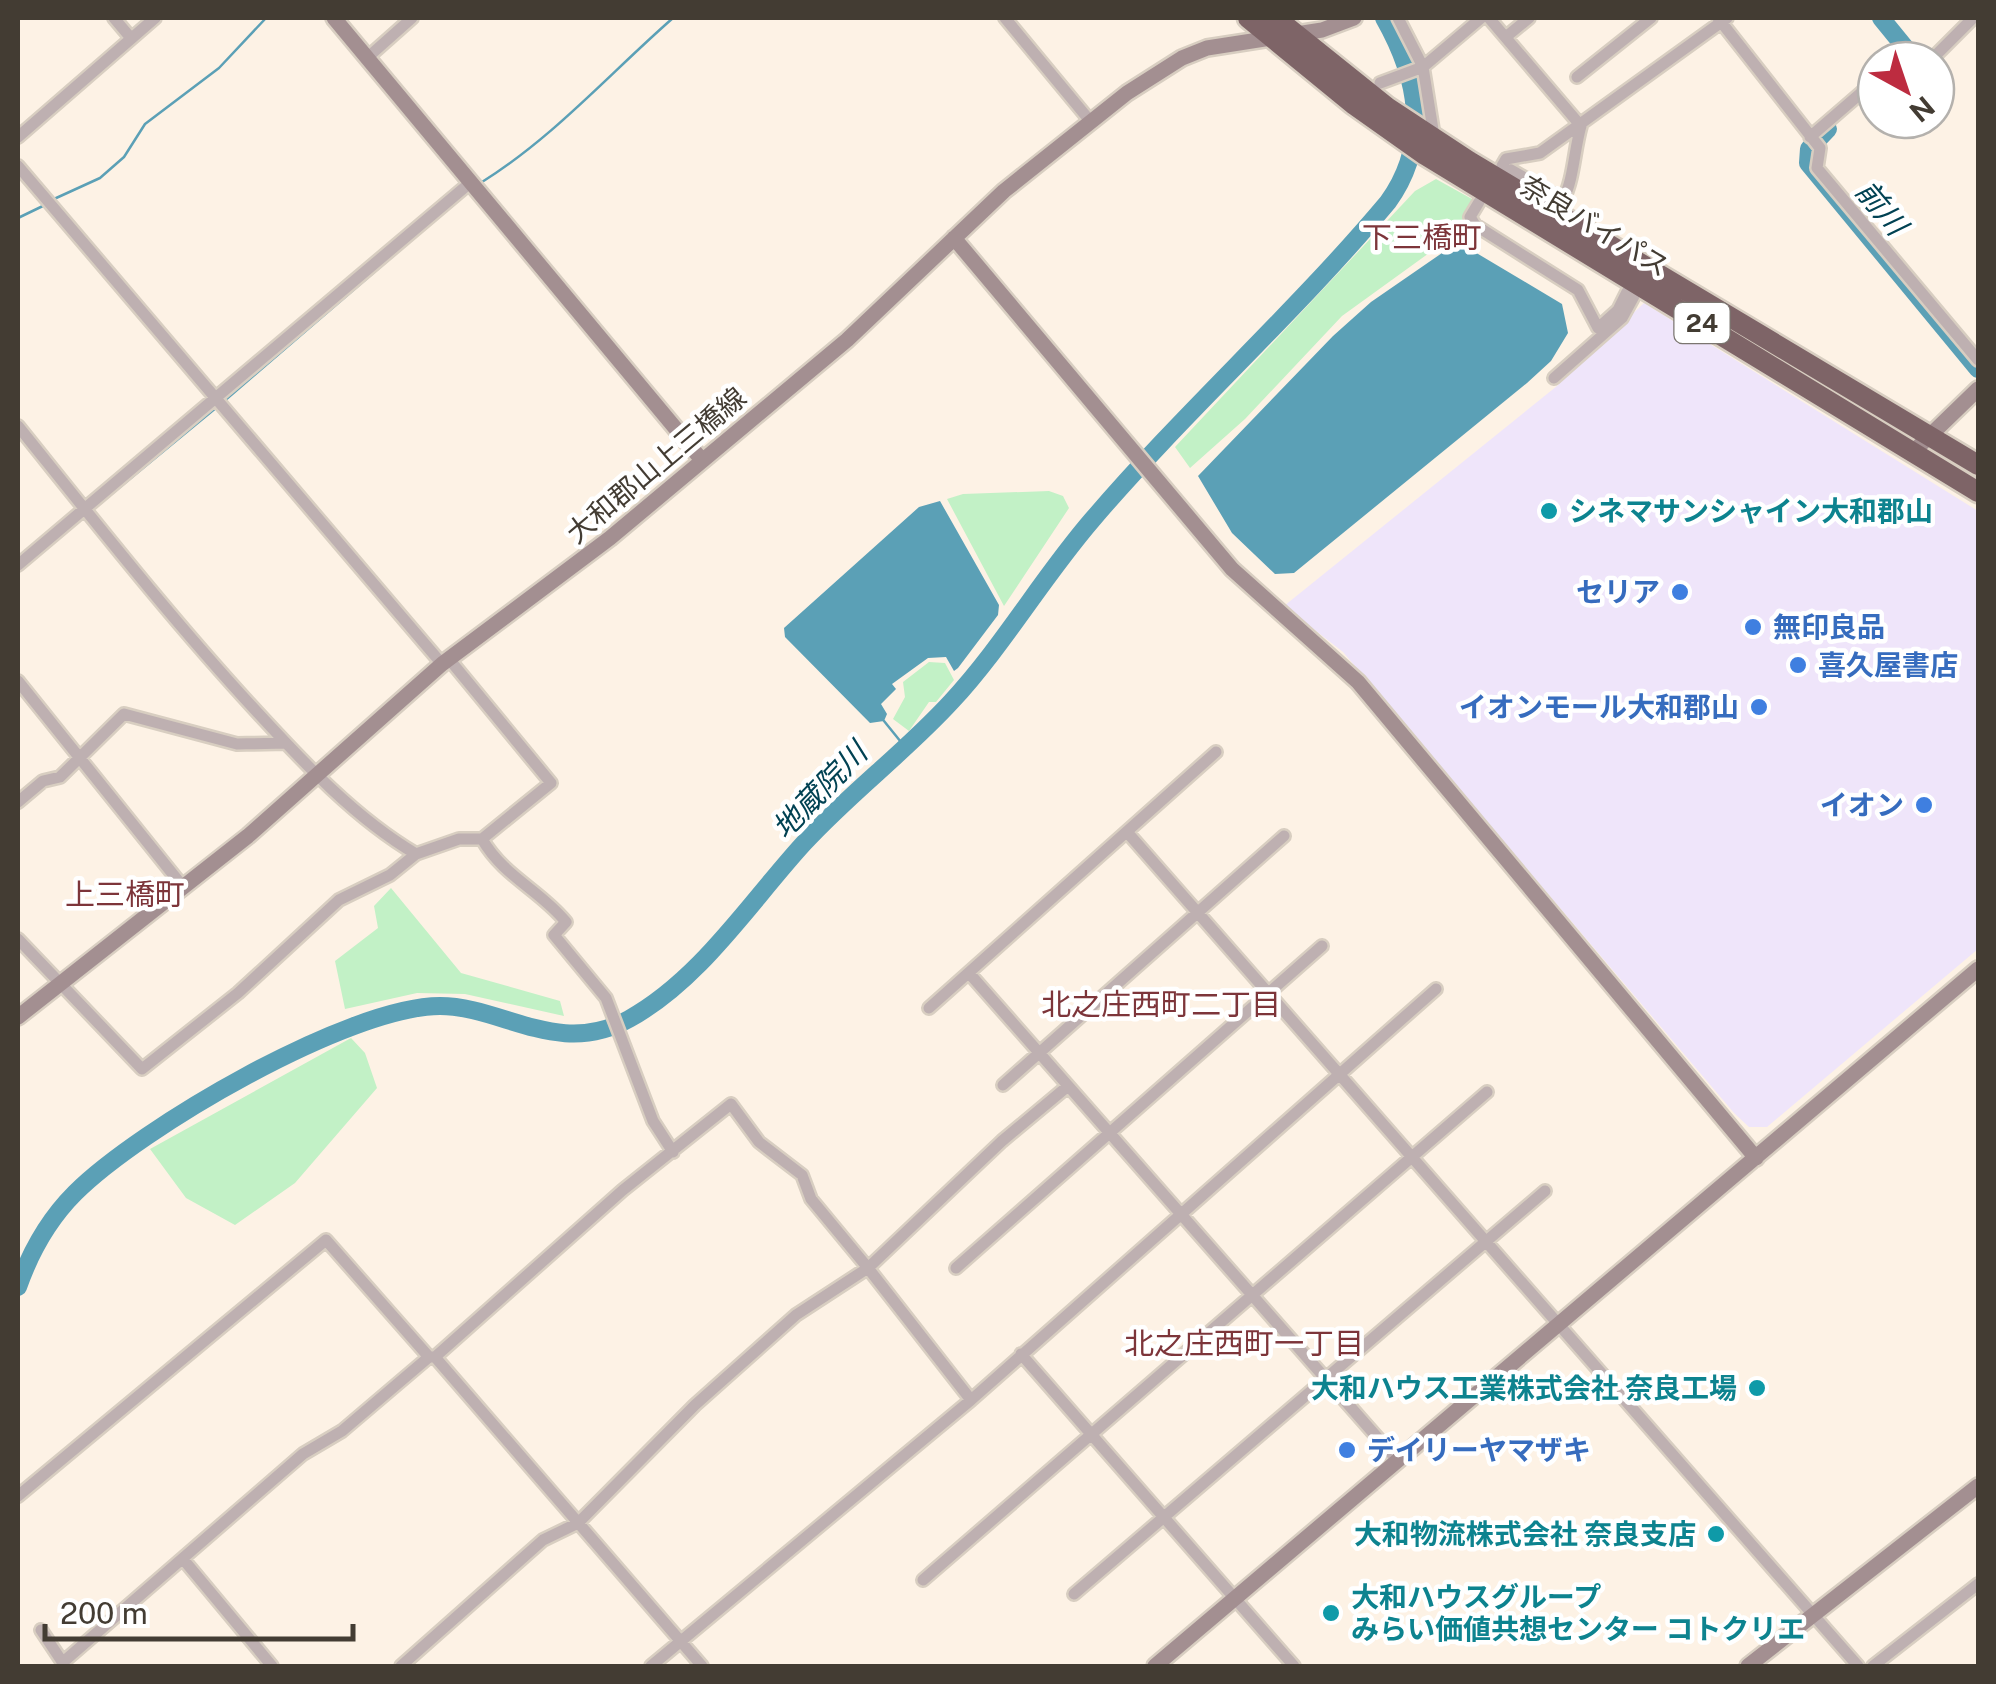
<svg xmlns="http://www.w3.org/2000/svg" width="1996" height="1684" font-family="'Public Sans','Noto Sans JP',sans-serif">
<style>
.commercial{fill:#efe5fa}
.green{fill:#c2f1c6}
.water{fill:#5ba0b6}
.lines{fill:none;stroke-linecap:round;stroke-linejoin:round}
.stream{stroke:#5ba0b6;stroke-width:2.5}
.river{stroke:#5ba0b6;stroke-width:18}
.street-casing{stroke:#d8cec1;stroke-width:16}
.secondary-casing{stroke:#d8cec1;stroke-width:20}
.highway-casing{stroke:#d8cec1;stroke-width:25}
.street{stroke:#beb0b1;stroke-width:11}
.secondary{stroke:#a38f91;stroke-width:15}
.highway{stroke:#7e6467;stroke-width:20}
.culture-dot{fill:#0f9aa8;stroke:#fff;stroke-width:4}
.shop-dot{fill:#3f7fe0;stroke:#fff;stroke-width:4}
.labels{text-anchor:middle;stroke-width:9;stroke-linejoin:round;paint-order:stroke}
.shield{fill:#fff;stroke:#7b7670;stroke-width:2.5}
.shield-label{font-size:25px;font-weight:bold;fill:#433c33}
.street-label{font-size:28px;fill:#433c33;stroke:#fff}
.culture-label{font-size:28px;font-weight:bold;fill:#0d838f;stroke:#fff;text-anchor:start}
.shop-label{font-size:28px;font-weight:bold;fill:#366cbe;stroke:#fff;text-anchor:end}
.water-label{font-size:30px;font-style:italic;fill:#014253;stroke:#fff}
.neighbourhood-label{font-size:30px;fill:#7d353a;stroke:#fff}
</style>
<rect width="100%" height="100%" fill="#fdf2e5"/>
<path class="commercial" d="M 1644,303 L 1978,511 L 1978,949 L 1767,1127 L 1749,1127 L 1734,1113 L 1343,652 L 1284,606 L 1557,386 Z"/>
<path class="green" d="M 1436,179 L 1472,199 L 1472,222 L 1342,316 L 1245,419 L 1190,468 L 1175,447 L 1415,191 Z
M 1049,491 L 1063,496 L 1069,508 L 1004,606 L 947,499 L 963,494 Z
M 929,662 L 945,663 L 954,680 L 936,702 L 929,702 L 909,731 L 893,719 L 905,697 L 903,682 Z
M 391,888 L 461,973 L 560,1001 L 564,1016 L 465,994 L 417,993 L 345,1009 L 335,961 L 378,928 L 374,906 Z
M 351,1038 L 365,1053 L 377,1088 L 295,1183 L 235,1225 L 186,1198 L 150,1149 Z"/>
<path class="water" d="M 1458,242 L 1562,304 L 1568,333 L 1551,361 L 1527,383 L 1294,573 L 1275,574 L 1232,533 L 1198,476 L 1333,336 L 1371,302 Z
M 940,501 L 999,605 L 998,615 L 958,668 L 954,671 L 946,657 L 928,658 L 892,684 L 896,689 L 881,704 L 887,714 L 884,721 L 870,723 L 785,637 L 784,628 L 919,507 Z"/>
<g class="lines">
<path class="stream" d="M 482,182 C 554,137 610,73 673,18
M 54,199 L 100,178 L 124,157 L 145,124 L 219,68 L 266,18
M 18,218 L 47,204
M 223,402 L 437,218
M 92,510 L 217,407
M 884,721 L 905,747"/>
<path class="river" d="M 1881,18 L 1912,56 L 1907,60
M 1828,129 L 1809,149 L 1808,163 L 1978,369
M 18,1287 C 30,1253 49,1219 75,1193 C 140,1128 349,1006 440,1006 C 502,1006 559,1058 629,1019 C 701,979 750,902 804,843 C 850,793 905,752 951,702 C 1003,646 1042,578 1092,520 C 1186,410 1295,313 1388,202 C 1431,142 1418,78 1384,18"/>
<g class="street-casing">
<path id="street" d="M 114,18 L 130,37
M 1005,18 L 1091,122
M 1398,18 L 1423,67 L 1434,136
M 1489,18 L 1581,126
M 1718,18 L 1820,148 L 1817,168 L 1978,360
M 1507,36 L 1529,18
M 367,58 L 412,18
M 1900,60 L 1909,60
M 1931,60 L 1973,18
M 1577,77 L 1651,18
M 1380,83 L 1423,67 L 1481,18
M 18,137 L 155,18
M 1810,137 L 1876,80
M 18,166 L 442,664
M 1502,166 L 1506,159 L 1540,153 L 1727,18
M 1503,181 L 1511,170 L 1563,200 C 1574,179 1574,150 1581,126
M 1479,202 L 1470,217 L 1475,225 L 1578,290 L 1598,328 L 1618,310 L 1627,292 L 1634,296 L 1622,318 L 1554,378
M 18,426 C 96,523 173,621 258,713 C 305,764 355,818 416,854
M 18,565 L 471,182
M 18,681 L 184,888
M 18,802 L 43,781 L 60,777 L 124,714 L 237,744 L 286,743
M 1127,832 L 1858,1666
M 482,839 C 504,877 540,890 566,922 L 554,935 L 606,998 L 653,1121 L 673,1152
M 18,939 L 142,1069 L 238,993 L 339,900 L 390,875 L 416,854 L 459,839 L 482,839 L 551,783 L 449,659
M 969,973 L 1398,1461
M 929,1008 L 1216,752
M 1003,1085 L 1284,836
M 956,1268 L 1322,946
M 1021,1354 L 1294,1666
M 435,1357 L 702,1666
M 18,1496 L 326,1240 L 429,1357
M 183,1559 L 272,1666
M 923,1580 L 1487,1092
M 1074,1594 L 1545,1191
M 41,1630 L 65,1666
M 62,1663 L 303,1454 L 342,1431 L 429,1357 L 435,1357 L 623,1190 L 731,1104 L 759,1142 L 802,1175 L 811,1199 L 868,1268 L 1002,1141 L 1068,1086
M 401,1666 L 543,1540 L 578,1523 L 695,1405 L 796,1315 L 868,1268 L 971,1400
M 651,1666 L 971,1400 L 1436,989
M 1873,1666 L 1978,1584"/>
</g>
<g class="secondary-casing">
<path id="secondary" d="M 334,18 L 701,459
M 954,238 L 1232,569 L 1358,682 L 1756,1158
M 1913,452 L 1978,389
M 18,1017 L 248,836 L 442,664 L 610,538 L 847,340 L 1004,191 L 1127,93 L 1182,58 L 1207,48 L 1322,30 L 1354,18
M 1155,1666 L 1978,969
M 1748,1666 L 1978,1486"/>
</g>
<g class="highway-casing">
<path id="highway" d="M 1248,18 L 1353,104 L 1425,155 L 1978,492
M 1276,18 L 1387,107 L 1469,161 L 1978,465"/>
</g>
<use href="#street" class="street"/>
<use href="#secondary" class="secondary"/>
<use href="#highway" class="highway"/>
</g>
<g class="culture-dot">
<circle cx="1549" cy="511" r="10"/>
<circle cx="1757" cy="1388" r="10"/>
<circle cx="1716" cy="1534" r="10"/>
<circle cx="1331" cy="1613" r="10"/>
</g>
<g class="shop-dot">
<circle cx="1680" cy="592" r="10"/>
<circle cx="1753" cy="627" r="10"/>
<circle cx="1798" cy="665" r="10"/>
<circle cx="1759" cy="707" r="10"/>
<circle cx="1924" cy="805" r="10"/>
<circle cx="1347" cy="1450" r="10"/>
</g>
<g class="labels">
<rect class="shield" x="1674.5" y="303" width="55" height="40" rx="8"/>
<g class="shield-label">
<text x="1702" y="332">24</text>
</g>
<g class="street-label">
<text transform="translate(1595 226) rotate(31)" y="10">奈良バイパス</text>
<text transform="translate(656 465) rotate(-40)" y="10">大和郡山上三橋線</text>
</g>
<g class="culture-label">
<text x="1569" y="521">シネマサンシャイン大和郡山</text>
<text x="1737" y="1398" text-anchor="end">大和ハウス工業株式会社 奈良工場</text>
<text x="1696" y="1544" text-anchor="end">大和物流株式会社 奈良支店</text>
<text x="1351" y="1607">大和ハウスグループ<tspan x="1351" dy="32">みらい価値共想センター コトクリエ</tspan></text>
</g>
<g class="shop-label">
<text x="1660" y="602">セリア</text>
<text x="1773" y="637" text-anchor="start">無印良品</text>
<text x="1818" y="675" text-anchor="start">喜久屋書店</text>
<text x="1739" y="717">イオンモール大和郡山</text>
<text x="1904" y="815">イオン</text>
<text x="1367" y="1460" text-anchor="start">デイリーヤマザキ</text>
</g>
<g class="water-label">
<text transform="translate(1881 208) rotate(50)" y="10">前川</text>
<text transform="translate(820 791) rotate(-46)" y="10">地蔵院川</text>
</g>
<g class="neighbourhood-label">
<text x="1422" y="248">下三橋町</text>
<text x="125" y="905">上三橋町</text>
<text x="1161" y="1015">北之庄西町二丁目</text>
<text x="1244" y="1354">北之庄西町一丁目</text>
</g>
</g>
<rect width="1996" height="1684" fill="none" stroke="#433c33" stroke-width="40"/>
<g transform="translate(1906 90) rotate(140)"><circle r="48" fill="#ffffff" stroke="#b4b1ad" stroke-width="2.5"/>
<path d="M0-8L18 38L0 25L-18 38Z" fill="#bd2c40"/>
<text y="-15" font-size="28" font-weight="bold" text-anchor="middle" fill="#433c33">N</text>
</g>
<path d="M45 1624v15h308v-15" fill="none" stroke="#433c33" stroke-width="5"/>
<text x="60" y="1624" font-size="30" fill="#433c33" stroke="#ffffff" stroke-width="8" paint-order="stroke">200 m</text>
</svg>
